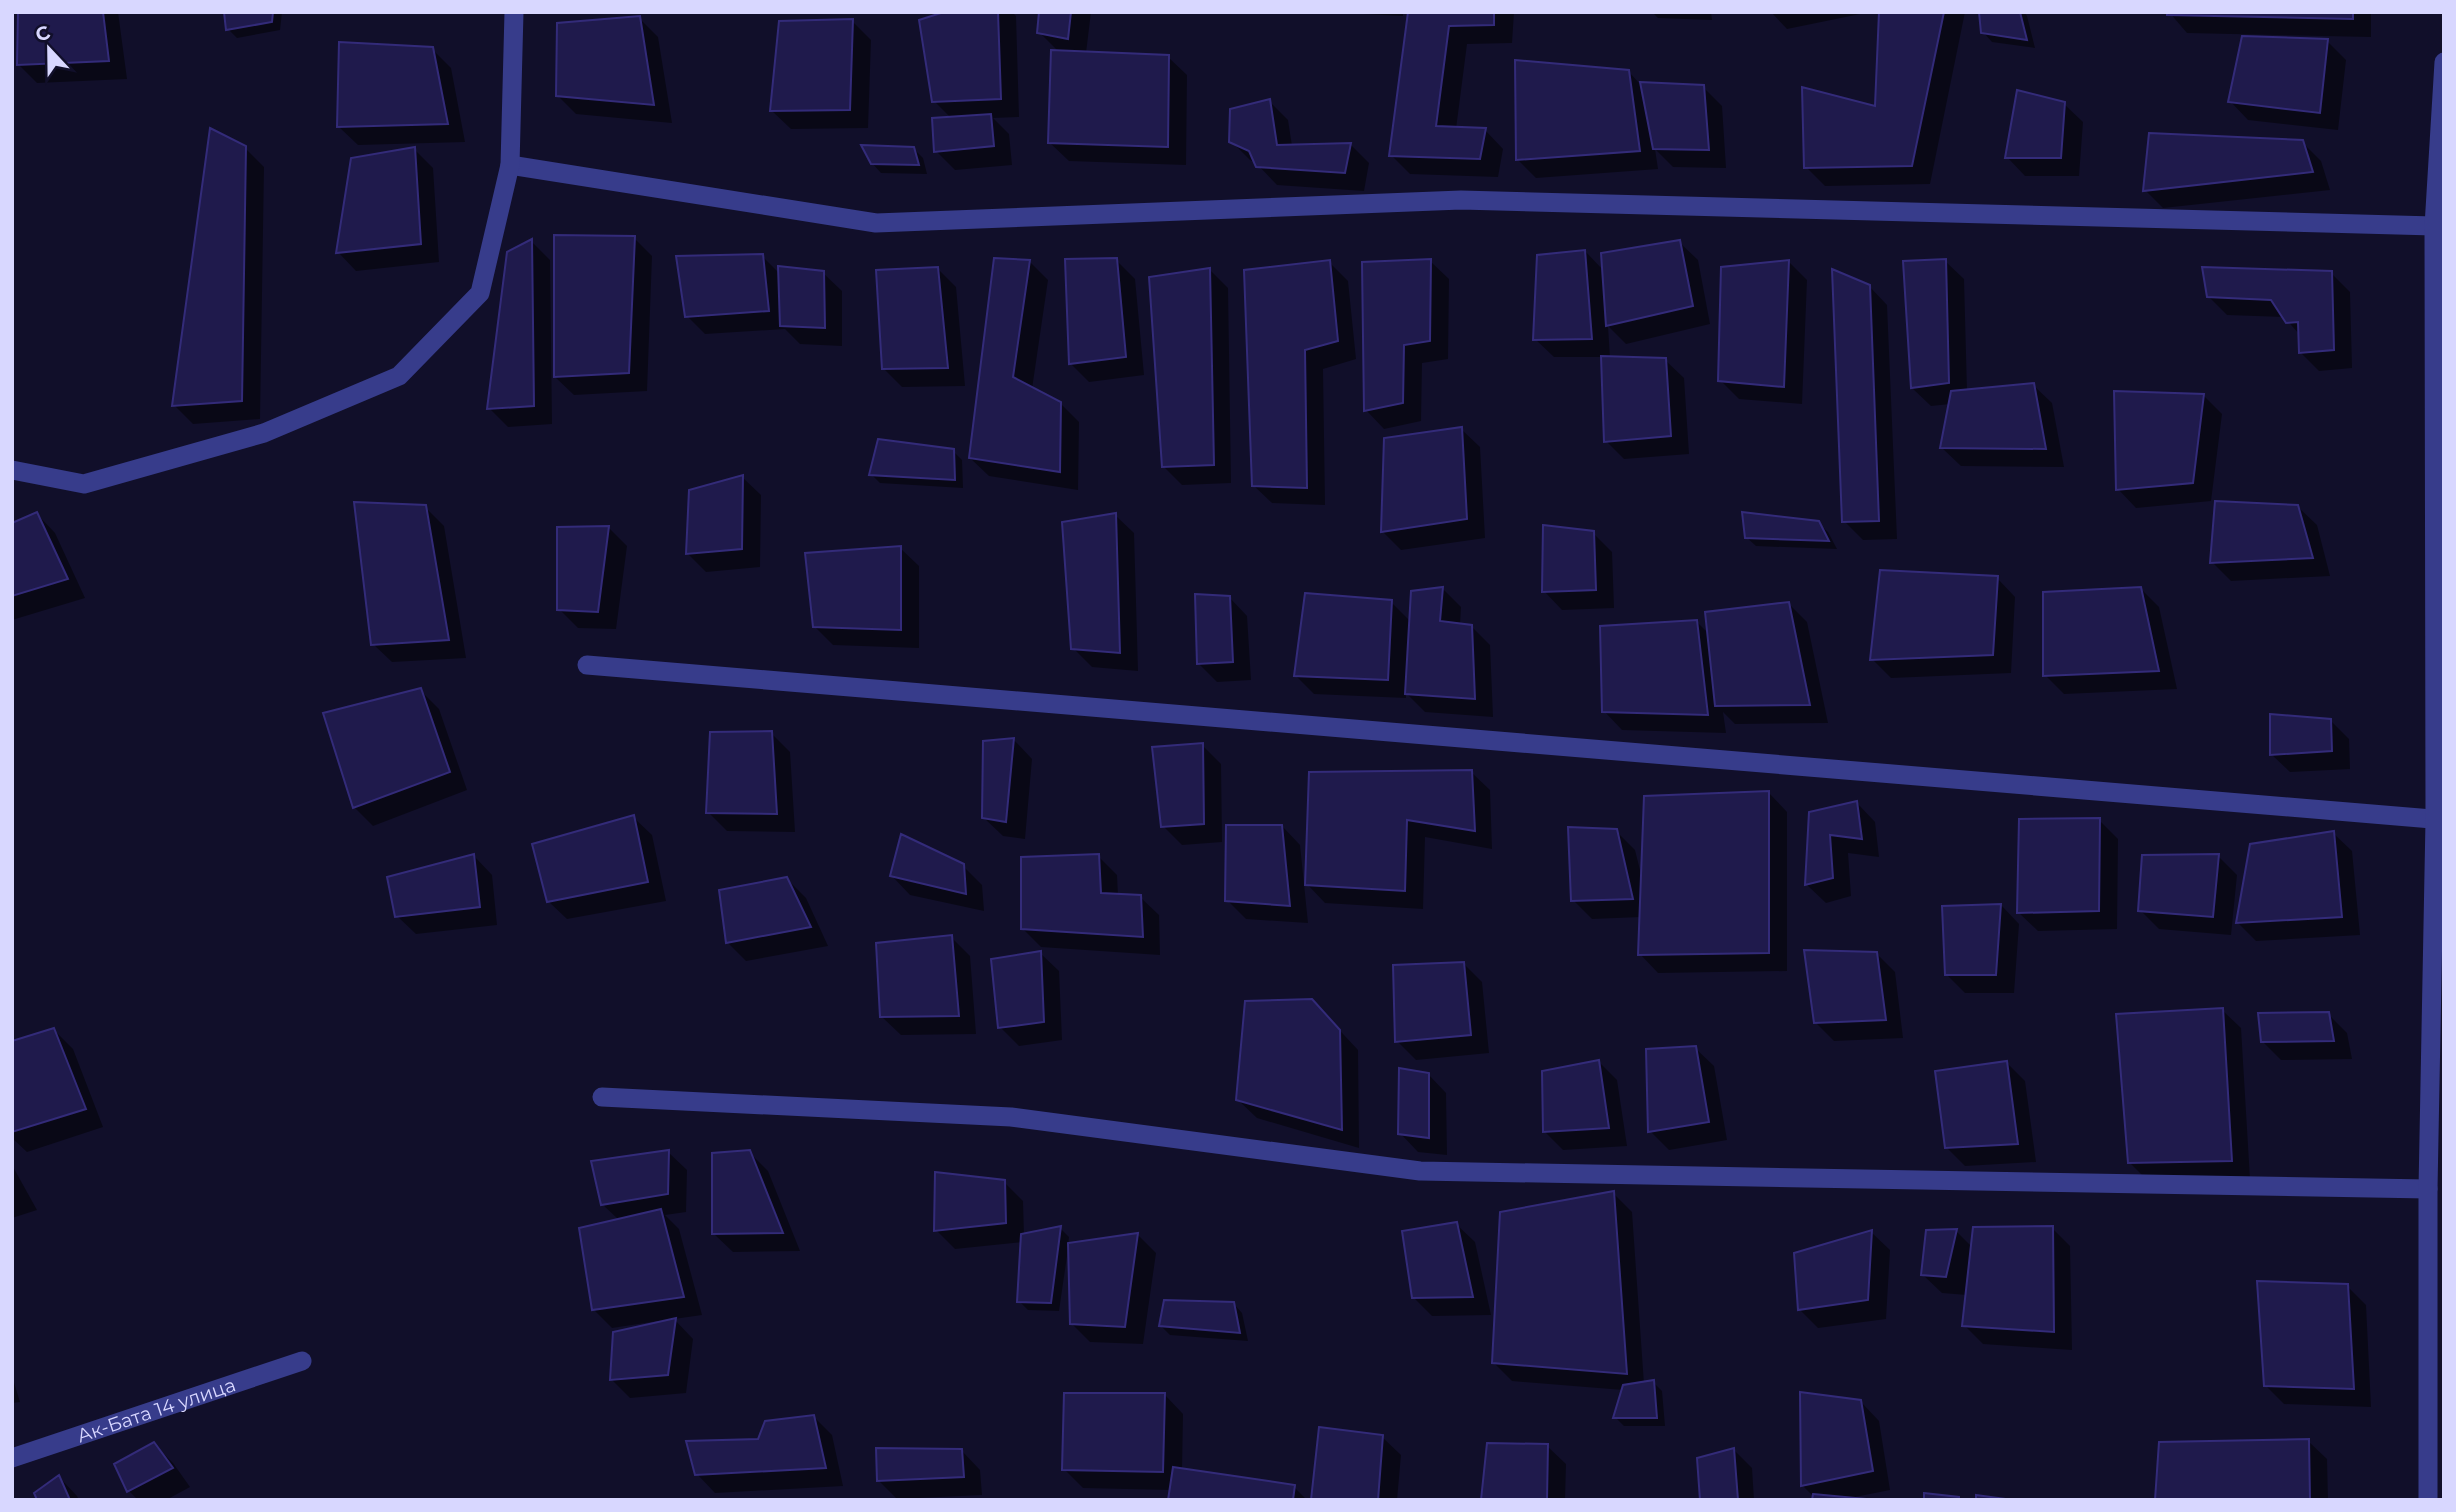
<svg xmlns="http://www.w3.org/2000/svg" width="2456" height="1512" font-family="Montserrat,sans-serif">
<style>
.shadow{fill:#0007}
.building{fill:#1f1a4c;stroke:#332b79;stroke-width:2}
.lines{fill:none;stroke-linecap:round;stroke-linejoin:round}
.minor{stroke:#373c8b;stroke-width:19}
.labels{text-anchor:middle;stroke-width:5;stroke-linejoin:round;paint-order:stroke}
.street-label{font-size:19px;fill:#d8d7ff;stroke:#110f2a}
</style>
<rect width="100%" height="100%" fill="#110f2a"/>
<path class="shadow" d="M 19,12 L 118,12 L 127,79 L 37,83 L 18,64 Z
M 226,12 L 282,12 L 280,30 L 237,38 L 228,29 Z
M 950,12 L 1012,12 L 1016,16 L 1019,117 L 993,118 L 1009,134 L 1012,165 L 955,170 L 936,151 L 951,118 L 934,101 Z
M 1040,12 L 1091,12 L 1086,53 L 1168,57 L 1187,75 L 1186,165 L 1069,161 L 1050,143 L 1059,52 L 1039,32 Z
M 1324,12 L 1403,12 L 1403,16 Z
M 1410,12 L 1514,12 L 1512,43 L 1467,44 L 1456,129 L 1485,130 L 1503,149 L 1498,177 L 1410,174 L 1391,155 Z
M 1652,12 L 1711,12 L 1712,20 L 1658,18 Z
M 1771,12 L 1870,12 L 1787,29 Z
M 1880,12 L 1965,12 L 1930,184 L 1825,186 L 1806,167 L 1877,108 Z
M 1988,12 L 2024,12 L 2027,16 L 2035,48 L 1992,42 L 1983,32 Z
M 2169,12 L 2371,12 L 2371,37 L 2187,33 Z
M 639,18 L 658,37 L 672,123 L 576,114 L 557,95 Z
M 852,21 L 871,40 L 868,128 L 791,129 L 772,111 Z
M 2327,41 L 2346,60 L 2338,130 L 2248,120 L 2230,101 Z
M 432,49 L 451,68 L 465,142 L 358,145 L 339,127 Z
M 1629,72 L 1640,84 L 1703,87 L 1722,106 L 1726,168 L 1673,167 L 1655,149 L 1658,169 L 1536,178 L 1518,160 Z
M 1269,101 L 1288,120 L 1292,146 L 1351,145 L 1369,163 L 1364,191 L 1277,185 L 1256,163 L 1250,160 L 1231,141 Z
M 2064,104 L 2083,122 L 2079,176 L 2025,176 L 2007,157 Z
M 2302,142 L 2321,161 L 2330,190 L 2163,208 L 2145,190 Z
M 245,148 L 264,167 L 260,419 L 193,424 L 174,405 Z
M 414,149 L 433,168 L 439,262 L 356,271 L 338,252 Z
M 914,149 L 923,158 L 927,174 L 881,173 L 872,163 Z
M 634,238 L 652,256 L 647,391 L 574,395 L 555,377 Z
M 532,242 L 550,260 L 552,424 L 508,427 L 489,408 L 508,253 Z
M 1679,242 L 1698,260 L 1710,324 L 1626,344 L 1608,326 L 1610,358 L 1665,360 L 1684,378 L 1689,454 L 1624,459 L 1606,441 L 1603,357 L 1554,357 L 1535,339 L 1585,251 L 1604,271 Z
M 762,256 L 780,274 L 823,273 L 842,291 L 842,346 L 800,344 L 785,329 L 705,334 L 687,316 Z
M 1116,260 L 1135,279 L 1144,375 L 1089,382 L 1070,363 Z
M 1029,261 L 1048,280 L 1032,389 L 1060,403 L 1079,422 L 1078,490 L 989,476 L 970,458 Z
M 1430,261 L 1449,279 L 1448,359 L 1422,363 L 1421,421 L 1384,429 L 1366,410 Z
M 1945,261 L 1964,279 L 1967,391 L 2033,385 L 2052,403 L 2064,467 L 1961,466 L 1942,448 L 1950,404 L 1931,406 L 1912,388 Z
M 1329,262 L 1348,281 L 1356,359 L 1323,369 L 1325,505 L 1272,503 L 1253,485 Z
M 1789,262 L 1807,280 L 1802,404 L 1739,399 L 1720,380 Z
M 937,268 L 956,287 L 965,386 L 902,387 L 884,369 Z
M 1210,270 L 1228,288 L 1231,483 L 1182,485 L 1163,466 Z
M 2331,273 L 2350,292 L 2352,368 L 2319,371 L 2301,353 L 2300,335 L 2284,317 L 2227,315 L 2208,296 Z
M 1869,286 L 1887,305 L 1897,539 L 1863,540 L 1844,521 Z
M 2203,395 L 2222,414 L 2211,501 L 2136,508 L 2118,489 Z
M 1461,429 L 1480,447 L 1485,538 L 1401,550 L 1382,531 Z
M 953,451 L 962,460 L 963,488 L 880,483 L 871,474 Z
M 742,477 L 761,495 L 760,567 L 706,572 L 688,554 Z
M 425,507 L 444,526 L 466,658 L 392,662 L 373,644 Z
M 2298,507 L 2317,525 L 2330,576 L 2231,581 L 2212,562 Z
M 37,514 L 55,533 L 85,598 L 12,620 L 12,525 Z
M 1115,515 L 1134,533 L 1138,671 L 1092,667 L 1073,648 Z
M 1818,523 L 1828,532 L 1837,549 L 1756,546 L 1746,537 Z
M 609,528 L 627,546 L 616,629 L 578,628 L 559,609 Z
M 1593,533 L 1612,552 L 1614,608 L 1562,610 L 1544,591 Z
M 900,548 L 919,566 L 919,648 L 833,645 L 814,626 Z
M 1997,578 L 2015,597 L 2011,673 L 1891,678 L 1872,659 Z
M 2140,588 L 2159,607 L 2177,689 L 2064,694 L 2045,675 Z
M 1443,589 L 1461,607 L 1460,625 L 1472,627 L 1490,645 L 1493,717 L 1425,712 L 1406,693 L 1406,698 L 1314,694 L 1296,676 L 1391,602 L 1411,622 Z
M 1229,597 L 1247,616 L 1251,680 L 1217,682 L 1199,664 Z
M 1789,604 L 1807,622 L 1828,723 L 1735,724 L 1723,712 L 1726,733 L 1622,730 L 1604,711 L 1697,622 L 1709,634 Z
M 420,690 L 439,709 L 467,790 L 373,826 L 354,807 Z
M 2330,720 L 2349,739 L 2350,769 L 2290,772 L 2271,754 Z
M 771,733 L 790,752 L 795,832 L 727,831 L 708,812 Z
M 1014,740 L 1032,759 L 1025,839 L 1003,836 L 984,818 Z
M 1202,745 L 1221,764 L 1222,842 L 1182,845 L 1163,826 Z
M 1471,772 L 1490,790 L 1492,849 L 1425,837 L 1423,909 L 1325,903 L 1306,883 Z
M 1769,793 L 1787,812 L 1787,971 L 1658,973 L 1640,954 L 1641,917 L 1592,919 L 1573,900 L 1616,831 L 1635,850 L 1642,878 Z
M 1857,803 L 1875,822 L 1879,857 L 1848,853 L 1851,896 L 1826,903 L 1807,885 L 1811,814 Z
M 633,817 L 652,835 L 666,901 L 567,919 L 548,901 Z
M 2099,820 L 2118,839 L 2117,929 L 2038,931 L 2019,913 Z
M 1282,826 L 1300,845 L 1308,923 L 1246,919 L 1227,900 Z
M 2333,833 L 2352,851 L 2360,935 L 2256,941 L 2238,923 Z
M 474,856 L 492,875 L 497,925 L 416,934 L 397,916 Z
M 1098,856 L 1117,875 L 1118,896 L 1140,897 L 1159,915 L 1160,955 L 1041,947 L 1023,929 Z
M 2218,856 L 2237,875 L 2231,935 L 2159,929 L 2140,910 Z
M 963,866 L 982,885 L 984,911 L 910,895 L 892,876 Z
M 787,879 L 806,898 L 828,946 L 746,961 L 727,942 Z
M 2001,905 L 2019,924 L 2014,993 L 1965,993 L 1946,974 Z
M 951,937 L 970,956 L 976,1034 L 901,1035 L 882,1017 Z
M 1040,953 L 1059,971 L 1062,1040 L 1019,1046 L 1000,1027 Z
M 1877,954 L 1895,972 L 1903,1038 L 1834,1041 L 1815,1022 Z
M 1464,964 L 1482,982 L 1489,1053 L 1416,1060 L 1397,1041 Z
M 2222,1010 L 2241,1028 L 2250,1179 L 2148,1181 L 2130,1163 Z
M 2328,1014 L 2347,1033 L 2352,1059 L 2281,1060 L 2263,1042 Z
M 1330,1020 L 1358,1050 L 1359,1148 L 1257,1118 L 1238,1100 Z
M 54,1030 L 73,1049 L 103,1127 L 27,1152 L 12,1138 L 12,1043 Z
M 1695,1048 L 1714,1066 L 1727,1140 L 1669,1150 L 1650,1131 Z
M 1598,1061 L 1617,1080 L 1627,1146 L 1563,1150 L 1545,1132 Z
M 2007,1063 L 2025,1081 L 2036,1162 L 1965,1166 L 1947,1148 Z
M 1428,1074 L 1446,1093 L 1447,1155 L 1418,1152 L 1400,1133 Z
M 668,1152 L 687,1170 L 686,1212 L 665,1215 L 679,1229 L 702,1315 L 674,1319 L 693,1339 L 686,1393 L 630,1398 L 611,1379 L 659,1324 L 658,1321 L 612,1328 L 593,1309 L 619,1220 L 602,1204 Z
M 749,1152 L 768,1171 L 800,1251 L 733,1252 L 714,1234 Z
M 12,1165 L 37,1210 L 12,1218 Z
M 1004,1182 L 1023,1201 L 1024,1236 L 1060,1228 L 1069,1237 L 1068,1245 L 1137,1234 L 1156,1253 L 1143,1344 L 1090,1342 L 1072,1324 L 1070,1249 L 1068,1249 L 1059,1311 L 1028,1310 L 1019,1301 L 1023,1242 L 955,1249 L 936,1230 Z
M 1613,1193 L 1632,1212 L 1644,1384 L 1653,1382 L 1662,1391 L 1665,1426 L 1624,1426 L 1615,1417 L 1623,1390 L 1512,1381 L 1493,1362 Z
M 1456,1224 L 1475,1242 L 1491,1315 L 1432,1316 L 1413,1297 Z
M 2052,1228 L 2070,1246 L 2072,1350 L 1983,1344 L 1964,1325 L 1967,1295 L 1942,1293 L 1923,1275 L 1956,1231 L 1972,1247 Z
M 1871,1232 L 1890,1250 L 1886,1319 L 1818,1328 L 1799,1309 Z
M 2347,1286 L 2366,1305 L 2371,1407 L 2284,1404 L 2265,1385 Z
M 1233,1303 L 1242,1313 L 1248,1341 L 1170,1335 L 1161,1326 Z
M 12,1376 L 20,1402 L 12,1403 Z
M 1165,1395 L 1183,1414 L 1182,1470 L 1294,1487 L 1307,1500 L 1170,1500 L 1171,1490 L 1083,1488 L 1064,1469 Z
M 1861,1402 L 1879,1421 L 1890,1490 L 1850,1498 L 1814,1497 L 1803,1486 Z
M 813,1416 L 832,1435 L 843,1486 L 715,1493 L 697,1474 L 759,1441 Z
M 1382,1437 L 1401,1455 L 1397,1500 L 1313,1500 Z
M 2308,1441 L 2327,1459 L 2328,1500 L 2156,1500 Z
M 154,1444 L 173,1463 L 190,1487 L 166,1500 L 138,1500 L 129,1491 Z
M 1547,1446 L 1566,1464 L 1565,1500 L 1482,1500 Z
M 1734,1450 L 1752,1468 L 1754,1500 L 1701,1500 Z
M 962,1451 L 980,1470 L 982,1495 L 897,1499 L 878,1480 Z
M 59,1477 L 77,1496 L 79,1500 L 39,1500 Z"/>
<path class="building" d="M 18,12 L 103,12 L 109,61 L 17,65 Z
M 224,12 L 273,12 L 272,22 L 226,30 Z
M 944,12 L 998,12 L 1001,99 L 932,102 L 919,20 Z
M 1039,12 L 1071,12 L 1068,39 L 1037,33 Z
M 1408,12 L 1494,12 L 1494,25 L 1449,26 L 1436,126 L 1486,128 L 1480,159 L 1389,156 Z
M 1879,12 L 1944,12 L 1912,166 L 1804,168 L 1802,87 L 1875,106 Z
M 1979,12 L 2020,12 L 2027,40 L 1981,33 Z
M 2167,12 L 2353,12 L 2353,19 L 2167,15 Z
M 640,16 L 654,105 L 556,96 L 557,23 Z
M 853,19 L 850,110 L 770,111 L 779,21 Z
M 2242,36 L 2328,39 L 2320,113 L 2228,102 Z
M 339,42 L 433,47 L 448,124 L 337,127 Z
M 1051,50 L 1169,55 L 1168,147 L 1048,143 Z
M 1515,60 L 1629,70 L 1640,151 L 1516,160 Z
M 1640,82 L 1704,85 L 1709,150 L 1653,149 Z
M 2017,90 L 2065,102 L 2061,158 L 2005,158 Z
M 1270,99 L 1277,145 L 1351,143 L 1345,173 L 1256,167 L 1249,151 L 1229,142 L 1230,109 Z
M 991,114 L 994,146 L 934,152 L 932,118 Z
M 210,128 L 246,146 L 242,401 L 172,406 Z
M 2149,133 L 2303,140 L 2313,172 L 2143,191 Z
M 861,145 L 914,147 L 919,165 L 871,164 Z
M 415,147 L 421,244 L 336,253 L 351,158 Z
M 554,235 L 635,236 L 629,373 L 554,377 Z
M 532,239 L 534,406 L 487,409 L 507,252 Z
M 1680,240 L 1693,306 L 1606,326 L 1601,253 Z
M 1585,250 L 1592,339 L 1533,340 L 1537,255 Z
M 763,254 L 769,311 L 685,317 L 676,256 Z
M 994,258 L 1030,260 L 1013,377 L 1061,402 L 1060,472 L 969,458 Z
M 1117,258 L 1126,357 L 1069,364 L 1065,259 Z
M 1431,259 L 1430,341 L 1404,345 L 1403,403 L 1364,411 L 1362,262 Z
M 1946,259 L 1949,383 L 1911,388 L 1903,261 Z
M 1330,260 L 1338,341 L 1305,350 L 1307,488 L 1252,486 L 1244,270 Z
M 1789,260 L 1784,387 L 1718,381 L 1721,267 Z
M 778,266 L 824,271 L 825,328 L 780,326 Z
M 938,267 L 948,368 L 882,369 L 876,270 Z
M 2202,267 L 2332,271 L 2334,350 L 2299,353 L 2298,322 L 2286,323 L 2271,300 L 2207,297 Z
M 1210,268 L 1214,465 L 1162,467 L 1149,277 Z
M 1832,269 L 1870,285 L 1879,521 L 1842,522 Z
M 1601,356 L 1666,358 L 1671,436 L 1604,442 Z
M 2034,383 L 2046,449 L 1940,448 L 1951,391 Z
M 2114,391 L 2204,394 L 2193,483 L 2116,490 Z
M 1462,427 L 1467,519 L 1381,532 L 1384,438 Z
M 878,439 L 954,449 L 955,480 L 869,475 Z
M 743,475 L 742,549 L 686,554 L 689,490 Z
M 2215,501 L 2298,505 L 2313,558 L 2210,563 Z
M 354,502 L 426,505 L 449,640 L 371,645 Z
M 37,512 L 68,579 L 12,596 L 12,523 Z
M 1742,512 L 1819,521 L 1829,541 L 1745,538 Z
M 1116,513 L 1120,653 L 1071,649 L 1062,522 Z
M 1543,525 L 1594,531 L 1596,590 L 1542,592 Z
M 609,526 L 598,612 L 557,610 L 557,527 Z
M 901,546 L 901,630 L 813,627 L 805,553 Z
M 1880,570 L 1998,576 L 1993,655 L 1870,660 Z
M 1443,587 L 1440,621 L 1472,625 L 1475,699 L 1405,694 L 1411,591 Z
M 2141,587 L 2159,671 L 2043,676 L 2043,592 Z
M 1305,593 L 1392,600 L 1388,680 L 1294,676 Z
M 1195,594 L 1230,596 L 1233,662 L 1197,664 Z
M 1789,602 L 1810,705 L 1715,706 L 1705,612 Z
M 1697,620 L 1708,715 L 1602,712 L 1600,626 Z
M 421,688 L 450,772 L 353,808 L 323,713 Z
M 2270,714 L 2331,719 L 2332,751 L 2270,755 Z
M 772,731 L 777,814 L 706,813 L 710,732 Z
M 1014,738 L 1006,822 L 982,818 L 983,741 Z
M 1203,743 L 1204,824 L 1161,827 L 1152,747 Z
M 1472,770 L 1475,831 L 1407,820 L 1405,891 L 1305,885 L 1309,772 Z
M 1769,791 L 1769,953 L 1638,955 L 1644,796 Z
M 1857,801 L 1862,839 L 1830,835 L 1833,878 L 1805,885 L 1809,812 Z
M 634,815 L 648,882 L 547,902 L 532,844 Z
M 2100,818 L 2099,911 L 2017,913 L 2019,819 Z
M 1226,825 L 1282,825 L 1290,906 L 1225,901 Z
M 1568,827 L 1617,829 L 1633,899 L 1571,901 Z
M 2334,831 L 2342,917 L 2236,923 L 2250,844 Z
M 901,834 L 964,864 L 966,894 L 890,876 Z
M 474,854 L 480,907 L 395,917 L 387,877 Z
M 1099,854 L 1101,893 L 1141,895 L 1143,937 L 1021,929 L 1021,857 Z
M 2219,854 L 2213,917 L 2138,911 L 2142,855 Z
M 787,877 L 811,927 L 726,943 L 719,890 Z
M 2001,904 L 1996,975 L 1945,975 L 1942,906 Z
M 952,935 L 959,1016 L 880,1017 L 876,943 Z
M 1804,950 L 1877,952 L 1886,1020 L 1814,1023 Z
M 1041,951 L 1044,1022 L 998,1028 L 991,959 Z
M 1464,962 L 1471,1035 L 1395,1042 L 1393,965 Z
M 1312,999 L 1340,1030 L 1342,1130 L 1236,1100 L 1245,1001 Z
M 2223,1008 L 2232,1161 L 2128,1163 L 2116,1014 Z
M 2329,1012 L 2334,1041 L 2261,1042 L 2258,1013 Z
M 54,1028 L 86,1109 L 12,1132 L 12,1041 Z
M 1696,1046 L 1709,1122 L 1648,1132 L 1646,1049 Z
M 1599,1060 L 1609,1128 L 1543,1132 L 1542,1071 Z
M 2007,1061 L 2018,1144 L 1945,1148 L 1935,1071 Z
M 1399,1068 L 1429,1073 L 1429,1138 L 1398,1134 Z
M 669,1150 L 668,1194 L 601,1205 L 591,1161 Z
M 750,1150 L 783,1233 L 712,1234 L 712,1153 Z
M 935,1172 L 1005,1180 L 1006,1223 L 934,1231 Z
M 1614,1191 L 1627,1374 L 1492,1363 L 1500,1212 Z
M 661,1209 L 684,1297 L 592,1310 L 579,1228 Z
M 1457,1222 L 1473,1297 L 1412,1298 L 1402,1231 Z
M 1061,1226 L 1051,1303 L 1017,1302 L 1021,1234 Z
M 2053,1226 L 2054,1332 L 1962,1326 L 1973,1227 Z
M 1957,1229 L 1946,1277 L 1921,1275 L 1926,1230 Z
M 1872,1230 L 1868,1300 L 1798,1310 L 1794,1253 Z
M 1138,1233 L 1125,1327 L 1070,1324 L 1068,1243 Z
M 2257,1281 L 2348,1284 L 2354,1389 L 2264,1386 Z
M 1164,1300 L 1234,1302 L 1240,1333 L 1159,1326 Z
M 676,1318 L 668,1375 L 610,1380 L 613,1332 Z
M 1654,1380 L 1657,1418 L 1613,1418 L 1623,1385 Z
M 1800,1392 L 1861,1400 L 1873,1471 L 1801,1486 Z
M 1064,1393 L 1165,1393 L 1163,1472 L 1062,1470 Z
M 814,1415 L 826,1468 L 695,1475 L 686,1441 L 758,1439 L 765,1421 Z
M 1319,1427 L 1383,1435 L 1378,1500 L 1311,1500 Z
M 2309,1439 L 2310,1500 L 2155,1500 L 2159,1442 Z
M 154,1442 L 173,1468 L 127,1492 L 114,1464 Z
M 1487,1443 L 1548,1444 L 1547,1500 L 1481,1500 Z
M 876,1448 L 962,1449 L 964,1477 L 877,1481 Z
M 1734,1448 L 1738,1500 L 1700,1500 L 1697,1458 Z
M 1173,1467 L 1295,1485 L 1293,1500 L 1168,1500 Z
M 59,1475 L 70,1500 L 37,1500 L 34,1493 Z
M 1924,1493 L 1959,1497 L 1959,1500 L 1924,1500 Z
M 1813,1494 L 1877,1500 L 1812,1500 Z
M 1976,1495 L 2013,1500 L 1976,1500 Z"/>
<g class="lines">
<g class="minor">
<path d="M 510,165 L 876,223 L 1461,200 L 2434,226"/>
<path d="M 12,470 L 84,484 L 264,433 L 399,376 L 480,293 L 510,165 L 514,12"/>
<path d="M 587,665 L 2444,820"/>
<path d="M 602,1097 L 1011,1117 L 1420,1171 L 2428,1189"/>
<path id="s1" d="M 12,1458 L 302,1361"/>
<path d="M 2428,1500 L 2428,1189 L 2435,820 L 2434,226 L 2444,62"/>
</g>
</g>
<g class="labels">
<g class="street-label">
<text dy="7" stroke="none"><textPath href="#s1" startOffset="152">Ак-Бата 14 улица</textPath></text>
</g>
</g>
<rect width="2456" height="1512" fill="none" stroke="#d8d7ff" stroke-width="28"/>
<g transform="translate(49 49) rotate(338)" stroke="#110f2a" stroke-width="5" paint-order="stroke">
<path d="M0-5L12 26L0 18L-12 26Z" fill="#d8d7ff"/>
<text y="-10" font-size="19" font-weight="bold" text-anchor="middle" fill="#d8d7ff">С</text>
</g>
</svg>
